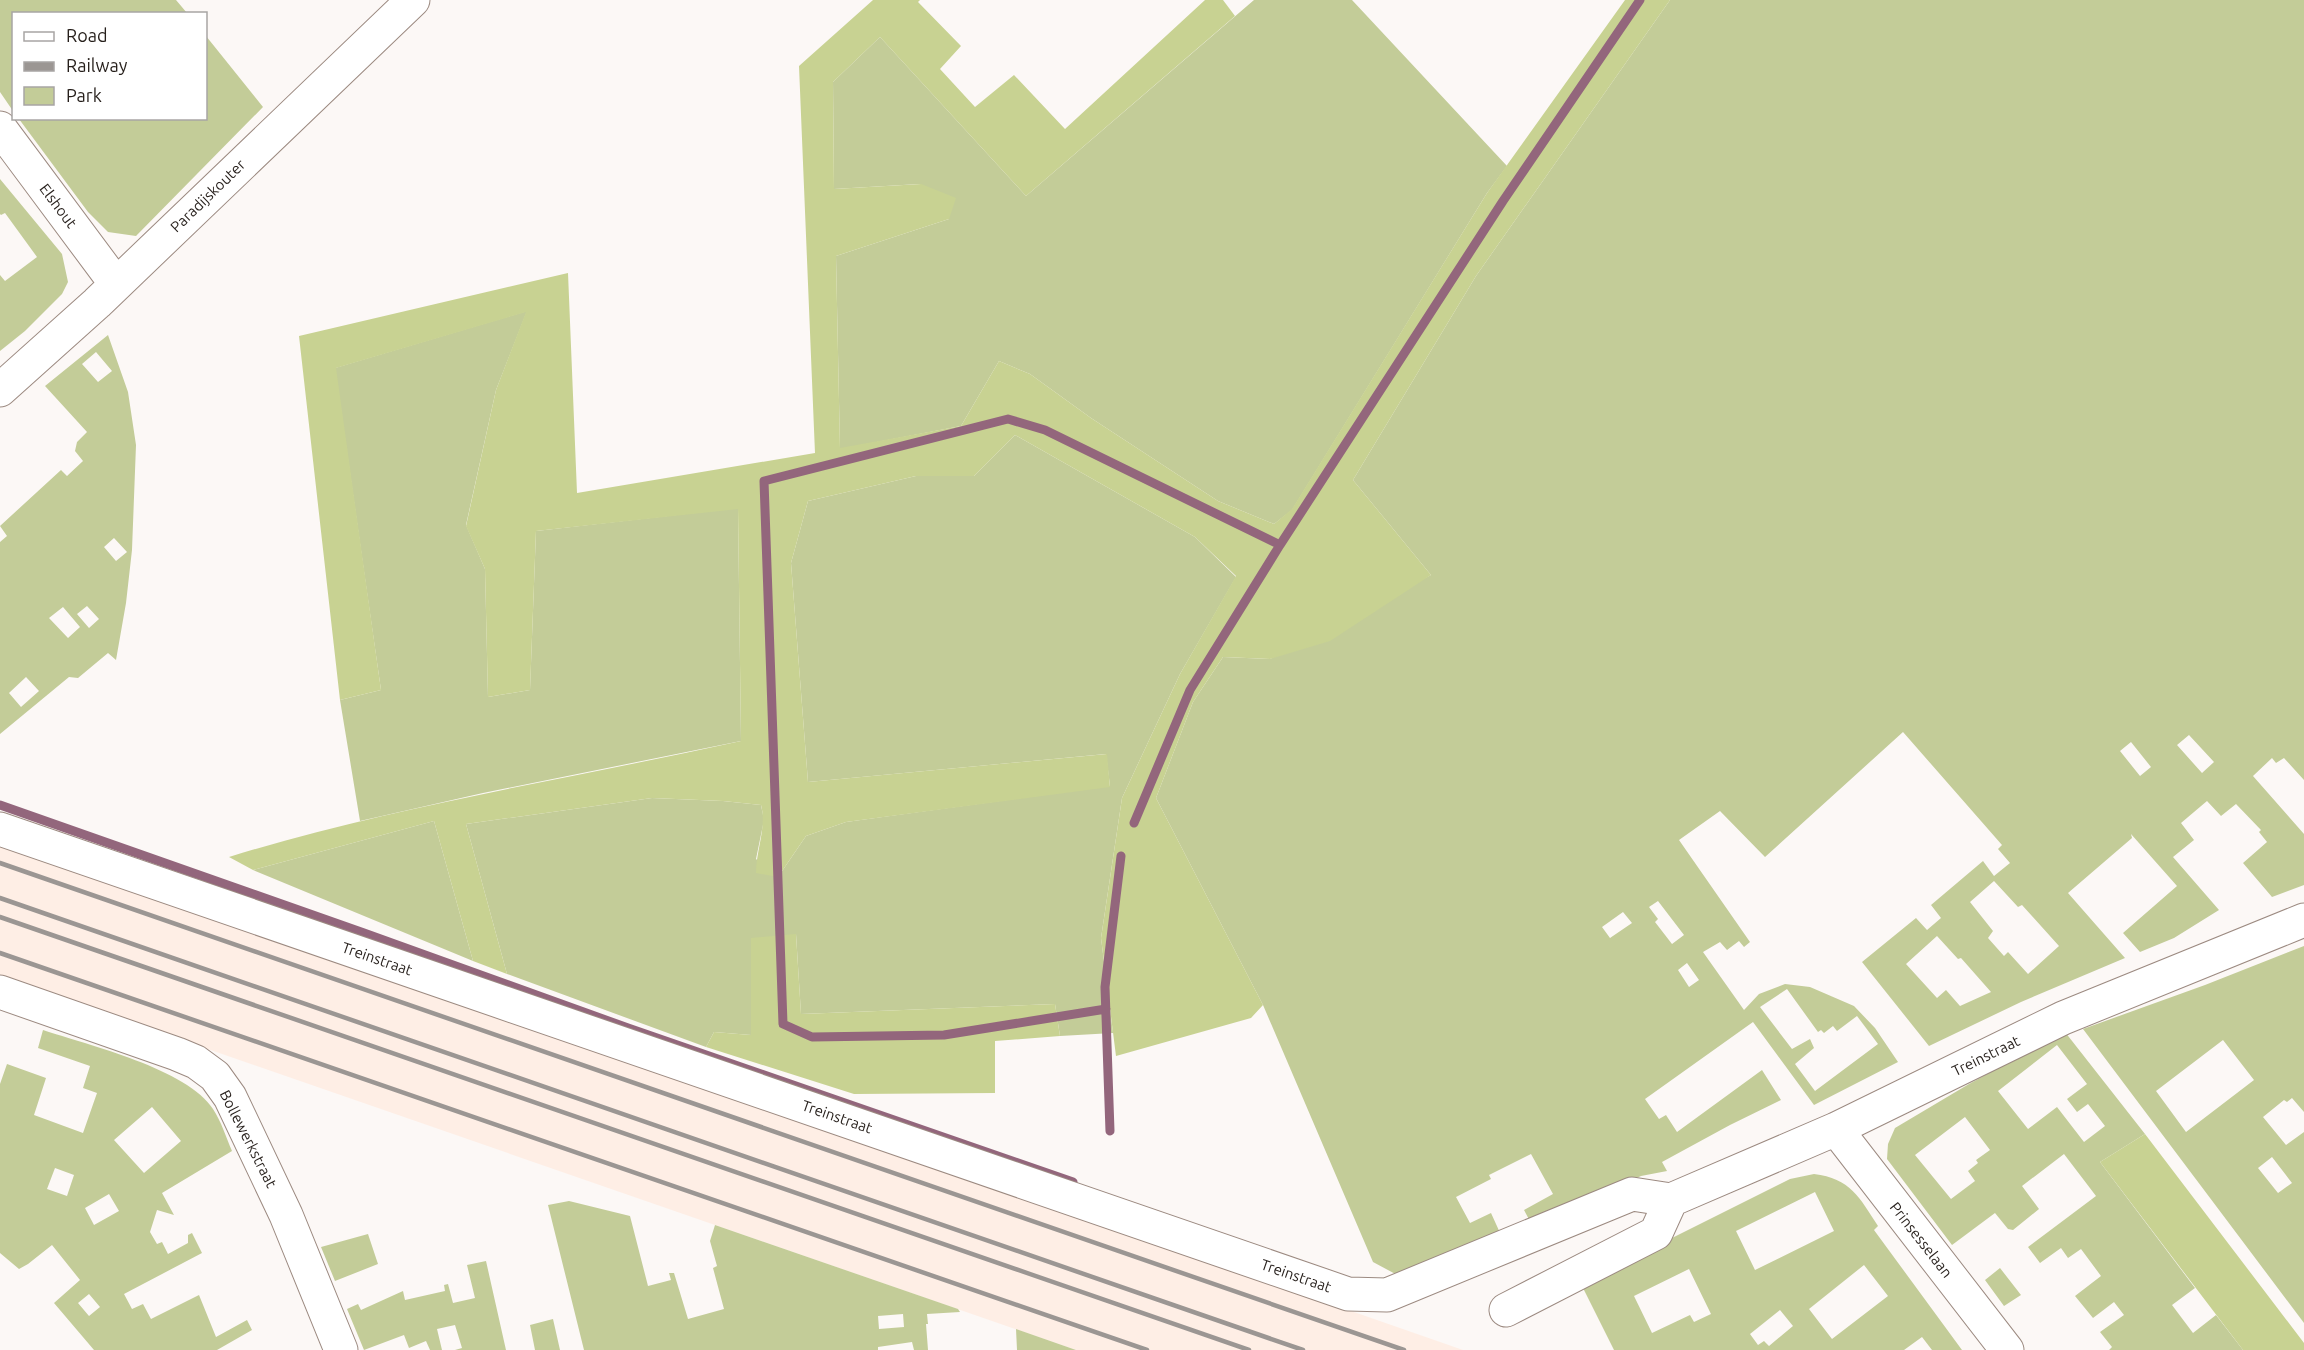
<svg xmlns="http://www.w3.org/2000/svg" width="2304" height="1350" font-family="Ubuntu,sans-serif">
<style>
.built{fill:#feeee5}
.green{fill:#c3cc98;fill-rule:evenodd}
.forest{fill:#c8d292}
.lines{fill:none;stroke-linecap:round;stroke-linejoin:round}
.stream{stroke:#93667c;stroke-width:9}
.minor-casing{stroke:#9c8a81;stroke-width:35}
.minor{stroke:#fff;stroke-width:33}
.rail{stroke:#9b9693;stroke-width:4.5}
.labels{text-anchor:middle;stroke-width:5;stroke-linejoin:round;paint-order:stroke}
.street-label{font-size:15px;fill:#261f1b;stroke:#fff}
</style>
<rect width="100%" height="100%" fill="#fcf8f6"/>
<path class="built" d="M 0,843 L 1052,1207 L 1463,1350 L 1076,1350 L 845,1270 L 0,977 Z"/>
<path class="green" d="M 0,0 L 176,0 L 187,13 L 14,14 L 13,111 L 0,92 Z
M 1254,0 L 1352,0 L 1507,166 L 1487,193 L 1292,510 L 1274,524 L 1218,501 L 1091,418 L 1030,374 L 999,361 L 961,426 L 840,449 L 836,256 L 949,219 L 920,184 L 834,189 L 833,82 L 880,37 L 1026,196 Z
M 1670,0 L 2304,0 L 2304,780 L 2284,758 L 2276,763 L 2272,758 L 2253,776 L 2304,834 L 2304,885 L 2272,897 L 2243,863 L 2267,842 L 2259,832 L 2261,830 L 2236,804 L 2221,816 L 2207,801 L 2181,823 L 2194,840 L 2173,857 L 2219,910 L 2174,938 L 2140,952 L 2123,933 L 2177,886 L 2131,834 L 2132,838 L 2068,893 L 2125,958 L 2021,1002 L 1929,1046 L 1862,962 L 1916,918 L 1927,930 L 1941,918 L 1931,905 L 1983,861 L 1994,876 L 2010,863 L 1998,849 L 2002,845 L 1903,732 L 1765,857 L 1720,811 L 1679,840 L 1750,942 L 1744,947 L 1739,941 L 1727,950 L 1720,942 L 1703,952 L 1744,1010 L 1759,994 L 1785,984 L 1810,987 L 1854,1006 L 1875,1028 L 1898,1062 L 1814,1105 L 1753,1022 L 1645,1099 L 1659,1119 L 1666,1115 L 1677,1132 L 1762,1070 L 1781,1100 L 1730,1125 L 1662,1162 L 1667,1171 L 1641,1176 L 1533,1227 L 1524,1210 L 1553,1194 L 1531,1154 L 1489,1175 L 1491,1179 L 1456,1197 L 1470,1223 L 1491,1213 L 1501,1235 L 1401,1277 L 1373,1262 L 1263,1005 L 1156,798 L 1193,702 L 1223,657 L 1270,659 L 1431,575 L 1353,480 L 1476,276 ZM 2189,735 L 2214,762 L 2202,773 L 2177,745 ZM 2131,742 L 2151,767 L 2140,776 L 2120,751 ZM 1994,881 L 2018,907 L 2022,905 L 2059,946 L 2028,974 L 2008,952 L 2004,956 L 1988,938 L 1993,931 L 1970,902 ZM 1658,901 L 1684,935 L 1672,944 L 1655,922 L 1658,919 L 1649,907 ZM 1623,912 L 1632,923 L 1610,938 L 1602,927 ZM 1937,936 L 1958,959 L 1961,958 L 1991,992 L 1960,1006 L 1946,990 L 1937,998 L 1906,964 ZM 1687,963 L 1699,980 L 1689,987 L 1678,970 ZM 1787,989 L 1818,1032 L 1821,1030 L 1824,1033 L 1833,1026 L 1837,1031 L 1857,1016 L 1878,1044 L 1815,1091 L 1795,1064 L 1814,1048 L 1810,1039 L 1792,1049 L 1760,1007 Z
M 206,36 L 263,107 L 136,236 L 108,232 L 88,212 L 19,119 L 206,118 Z
M 0,179 L 62,254 L 68,282 L 62,294 L 25,331 L 0,351 L 0,275 L 5,281 L 37,257 L 5,213 L 1,215 L 0,214 Z
M 527,311 L 496,390 L 466,525 L 485,569 L 488,697 L 530,690 L 536,531 L 738,508 L 741,741 L 483,793 L 360,821 L 340,700 L 381,690 L 335,368 Z
M 108,335 L 128,392 L 136,445 L 132,550 L 126,603 L 116,660 L 108,653 L 78,678 L 69,677 L 0,734 L 0,542 L 7,536 L 0,526 L 61,470 L 67,476 L 83,461 L 75,451 L 77,442 L 87,432 L 45,386 ZM 96,352 L 112,371 L 98,382 L 82,364 ZM 114,538 L 127,552 L 116,561 L 104,547 ZM 87,606 L 99,619 L 89,628 L 77,614 ZM 63,607 L 80,627 L 68,638 L 49,618 ZM 26,677 L 39,691 L 21,707 L 9,693 Z
M 1015,435 L 1195,537 L 1236,577 L 1180,674 L 1122,798 L 1101,938 L 1113,1033 L 1060,1036 L 1055,1004 L 801,1014 L 796,934 L 751,1035 L 714,1032 L 706,1047 L 507,974 L 466,824 L 652,798 L 723,801 L 761,805 L 764,820 L 756,859 L 778,877 L 806,836 L 846,822 L 1110,786 L 1106,754 L 808,782 L 791,563 L 808,501 L 916,476 L 974,476 Z
M 434,821 L 473,961 L 253,870 Z
M 2304,946 L 2304,1112 L 2292,1098 L 2287,1102 L 2284,1100 L 2263,1117 L 2286,1145 L 2304,1132 L 2304,1323 L 2083,1029 L 2205,985 ZM 2223,1040 L 2254,1080 L 2186,1132 L 2156,1091 ZM 2272,1157 L 2292,1183 L 2278,1193 L 2258,1168 Z
M 43,1030 C 88,1045 188,1069 213,1109 C 221,1121 226,1137 232,1151 L 162,1193 L 174,1215 L 157,1210 L 150,1232 L 157,1244 L 162,1242 L 168,1254 L 188,1243 L 188,1235 L 192,1233 L 202,1253 L 124,1294 L 132,1309 L 143,1304 L 151,1319 L 199,1295 L 216,1337 L 247,1320 L 252,1330 L 217,1350 L 94,1350 L 54,1303 L 80,1280 L 52,1245 L 28,1264 L 19,1269 L 0,1253 L 0,1084 L 7,1064 L 46,1078 L 34,1115 L 83,1133 L 97,1093 L 83,1088 L 90,1066 L 38,1048 ZM 152,1107 L 181,1141 L 144,1173 L 114,1140 ZM 55,1168 L 74,1175 L 67,1196 L 47,1189 ZM 109,1194 L 119,1211 L 94,1225 L 85,1208 ZM 89,1294 L 100,1307 L 89,1316 L 78,1303 Z
M 2065,1032 L 2145,1134 L 2100,1162 L 2195,1288 L 2172,1305 L 2193,1333 L 2216,1315 L 2243,1350 L 2109,1350 L 2112,1347 L 2100,1332 L 2124,1315 L 2114,1302 L 2093,1318 L 2075,1296 L 2101,1276 L 2081,1249 L 2068,1258 L 2061,1248 L 2040,1263 L 2028,1247 L 2096,1196 L 2064,1154 L 2022,1186 L 2039,1209 L 2013,1230 L 2008,1229 L 1995,1213 L 1952,1245 L 1887,1159 L 1888,1144 L 1895,1128 L 1969,1084 ZM 2057,1045 L 2087,1084 L 2067,1099 L 2077,1112 L 2088,1104 L 2105,1126 L 2084,1142 L 2057,1107 L 2028,1129 L 1998,1091 ZM 1965,1117 L 1990,1150 L 1976,1160 L 1978,1163 L 1968,1171 L 1975,1181 L 1951,1199 L 1915,1155 Z
M 1814,1174 C 1850,1178 1860,1198 1878,1226 L 1874,1230 L 1962,1350 L 1932,1350 L 1922,1337 L 1904,1350 L 1614,1350 L 1583,1288 L 1556,1296 L 1790,1179 ZM 1815,1192 L 1834,1231 L 1755,1270 L 1736,1231 ZM 1864,1265 L 1888,1296 L 1832,1339 L 1809,1309 ZM 1689,1269 L 1711,1314 L 1694,1322 L 1690,1315 L 1652,1333 L 1634,1296 ZM 1780,1310 L 1793,1326 L 1769,1346 L 1764,1341 L 1758,1345 L 1750,1334 Z
M 569,1201 L 630,1216 L 648,1286 L 671,1280 L 669,1273 L 674,1273 L 688,1319 L 724,1309 L 713,1268 L 717,1266 L 710,1241 L 715,1225 L 958,1309 L 960,1312 L 927,1314 L 928,1324 L 926,1324 L 928,1350 L 914,1350 L 912,1342 L 878,1347 L 878,1350 L 584,1350 L 548,1205 ZM 903,1314 L 904,1327 L 879,1329 L 878,1316 Z
M 368,1234 L 378,1264 L 335,1281 L 321,1247 Z
M 486,1261 L 506,1350 L 455,1350 L 462,1348 L 455,1325 L 437,1329 L 442,1350 L 430,1350 L 426,1341 L 409,1348 L 404,1335 L 364,1350 L 347,1309 L 358,1304 L 361,1310 L 403,1291 L 405,1300 L 445,1291 L 444,1285 L 448,1284 L 453,1303 L 475,1298 L 467,1265 Z
M 2000,1268 L 2021,1295 L 2004,1306 L 1985,1280 Z
M 553,1319 L 560,1350 L 535,1350 L 530,1325 Z
M 1016,1329 L 1076,1350 L 1017,1350 Z"/>
<path class="forest" d="M 873,0 L 920,0 L 918,2 L 961,46 L 940,69 L 975,107 L 1014,75 L 1065,129 L 1205,0 L 1223,0 L 1235,16 L 1026,196 L 880,37 L 833,82 L 834,189 L 921,184 L 956,198 L 949,219 L 836,256 L 840,448 L 961,426 L 999,361 L 1030,374 L 1091,418 L 1218,501 L 1274,524 L 1292,509 L 1487,193 L 1625,0 L 1670,0 L 1476,276 L 1353,480 L 1431,575 L 1330,641 L 1270,659 L 1223,657 L 1193,702 L 1156,798 L 1263,1005 L 1251,1018 L 1116,1056 L 1101,938 L 1122,798 L 1180,674 L 1236,576 L 1195,537 L 1015,435 L 974,476 L 916,476 L 808,501 L 791,563 L 808,782 L 1107,754 L 1110,787 L 846,822 L 806,836 L 778,877 L 756,873 C 756,850 767,827 761,805 L 723,801 L 652,798 L 466,824 L 507,974 L 473,961 L 434,821 L 253,870 L 229,857 C 397,805 570,779 741,741 L 738,509 L 536,531 L 530,690 L 488,697 L 485,569 L 466,526 L 496,390 L 526,312 L 336,368 L 381,690 L 340,700 L 299,336 L 568,273 L 577,493 L 815,453 L 799,66 Z
M 796,934 L 801,1014 L 1055,1004 L 1060,1036 L 995,1041 L 995,1093 L 854,1094 L 706,1047 L 714,1032 L 751,1035 L 751,938 Z
M 2145,1134 L 2304,1343 L 2304,1350 L 2243,1350 L 2100,1162 Z"/>
<g class="lines">
<path class="stream" d="M 0,805 L 364,933 L 628,1028 L 1073,1182
M 1134,823 L 1190,690 L 1280,545
M 1106,1009 L 944,1035 L 812,1037 L 783,1024 L 764,481 L 1008,419 L 1045,430 L 1280,545 L 1503,201 L 1640,0
M 1110,1131 L 1105,987 L 1121,856"/>
<g class="minor-casing">
<path id="minor" d="M 0,128 L 116,284
M 0,390 L 97,303 L 413,0
M 0,829 L 1348,1294 L 1387,1295 L 1632,1194 L 1671,1200 L 1836,1129 L 2063,1018 L 2304,920
M 0,992 L 177,1054 L 196,1062 L 215,1076 L 230,1097 L 286,1215 L 341,1350
M 1836,1129 L 2007,1350
M 1506,1310 L 1656,1233 L 1671,1200"/>
</g>
<use href="#minor" class="minor"/>
<path class="rail" d="M 0,863 L 1404,1350
M 0,898 L 1303,1350
M 0,917 L 1249,1350
M 0,953 L 1147,1350"/>
</g>
<g class="labels">
<g class="street-label">
<text transform="translate(208 196) rotate(-44)" y="5">Paradijskouter</text>
<text transform="translate(58 206) rotate(53)" y="5">Elshout</text>
<text transform="translate(377 959) rotate(19)" y="5">Treinstraat</text>
<text transform="translate(1986 1056) rotate(-26)" y="5">Treinstraat</text>
<text transform="translate(837 1117) rotate(19)" y="5">Treinstraat</text>
<text transform="translate(248 1139) rotate(63)" y="5">Bollewerkstraat</text>
<text transform="translate(1921 1240) rotate(52)" y="5">Prinsesselaan</text>
<text transform="translate(1296 1276) rotate(19)" y="5">Treinstraat</text>
</g>
</g>
<rect x="12" y="12" width="195" height="108" fill="#ffffff" stroke="#a8a5a4" stroke-width="1.5"/>
<rect x="24" y="32" width="30" height="9" fill="#ffffff" stroke="#a8a5a4" stroke-width="1.5"/>
<text x="66" y="42" font-size="18" fill="#261f1b">Road</text>
<rect x="24" y="62" width="30" height="9" fill="#9b9693" stroke="#a8a5a4" stroke-width="1.5"/>
<text x="66" y="72" font-size="18" fill="#261f1b">Railway</text>
<rect x="24" y="87" width="30" height="18" fill="#c3cc98" stroke="#a8a5a4" stroke-width="1.5"/>
<text x="66" y="102" font-size="18" fill="#261f1b">Park</text>
</svg>
